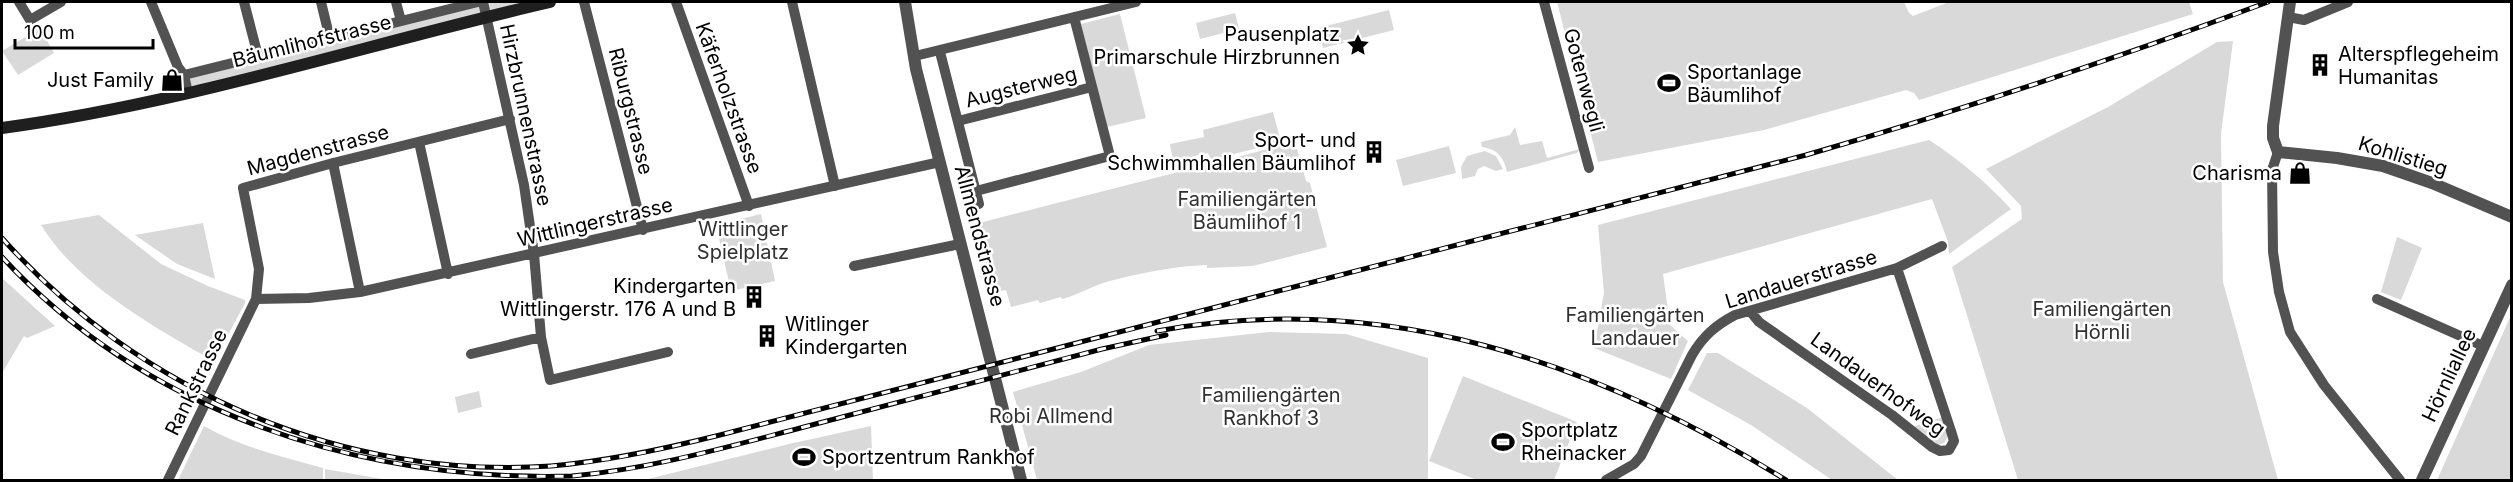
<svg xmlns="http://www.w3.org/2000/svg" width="2513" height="482" font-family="Inter,sans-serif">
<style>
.green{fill:#d9d9d9}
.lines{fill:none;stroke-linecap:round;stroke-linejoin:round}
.minor{stroke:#525252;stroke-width:10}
.tertiary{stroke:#525252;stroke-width:12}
.secondary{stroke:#1f1f1f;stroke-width:12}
.rail-casing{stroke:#000;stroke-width:5}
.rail{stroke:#fff;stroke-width:3;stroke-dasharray:9;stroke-linecap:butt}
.labels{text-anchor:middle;stroke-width:5;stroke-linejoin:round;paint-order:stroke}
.poi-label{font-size:20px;fill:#000;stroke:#fff;text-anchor:end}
.street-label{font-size:20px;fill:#000;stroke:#fff}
.park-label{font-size:20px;fill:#303030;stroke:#fff}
</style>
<rect width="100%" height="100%" fill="#fff"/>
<path class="green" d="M 478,2 L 550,2 L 188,93 L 184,75 Z
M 1557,2 L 1904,2 L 1909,13 L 1913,16 L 1949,2 L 2189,2 L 2193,14 L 1919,100 L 1914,93 L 1906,90 L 1764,130 L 1598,162 Z
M 1389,10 L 1394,30 L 1323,48 L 1318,28 Z
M 1235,13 L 1239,29 L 1200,39 L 1196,23 Z
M 1120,14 L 1146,118 L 1107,127 L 1081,24 Z
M 40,28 L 54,53 L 18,75 L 2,51 Z
M 2233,41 L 2221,134 L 2223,282 L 2278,480 L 2018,480 L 1952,267 L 2022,219 L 2021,206 L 1986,169 L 2108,107 L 2217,42 Z
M 1273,112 L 1281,142 L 1211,160 L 1208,153 L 1173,161 L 1170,144 L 1204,137 L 1203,130 Z
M 1515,127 L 1520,145 L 1542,141 L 1547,158 L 1580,149 L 1577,153 L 1507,172 C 1504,157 1497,149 1482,147 L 1481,142 L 1510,135 Z
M 1929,140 C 1960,160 1986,182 2011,209 L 1949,254 L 1948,242 L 1932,199 L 1663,274 L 1670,325 L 1688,341 L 1671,379 L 1594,348 L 1604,293 L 1598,225 Z
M 1295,142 L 1306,181 L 1310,183 L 1327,247 L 1253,266 L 1207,268 L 1207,265 C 1174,266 1141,273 1110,281 C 1093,285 1079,295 1062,299 L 1061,297 L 1040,303 L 1038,300 L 1011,307 L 1006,290 L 991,293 L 975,224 Z
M 1449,146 L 1456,173 L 1403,186 L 1396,160 Z
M 1485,151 L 1496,156 L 1503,169 L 1496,171 L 1484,166 L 1478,169 L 1475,176 L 1462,179 L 1461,167 L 1467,156 Z
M 761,214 L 775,281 L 731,291 L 716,225 Z
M 99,215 L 161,264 L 208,286 L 245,300 L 245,303 L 214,361 C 155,328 77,284 41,225 Z
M 203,223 L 215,279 L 177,264 L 135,235 Z
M 2397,237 L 2422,248 L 2401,300 L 2381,292 Z
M 2,278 L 55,326 L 27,338 L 24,336 L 2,373 Z
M 2511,315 L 2511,480 L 2437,480 L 2503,333 Z
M 1269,332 L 1346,334 L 1428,358 L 1428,480 L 1037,480 L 1013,392 L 1081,372 L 1149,345 Z
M 1707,353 L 1718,353 L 1807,408 L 1898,480 L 1832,480 L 1751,425 L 1688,390 Z
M 1463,376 L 1577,422 L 1554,480 L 1477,480 L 1429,461 Z
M 479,391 L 482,407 L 458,413 L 455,397 Z
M 1943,417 L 1948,436 L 1944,443 L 1938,445 L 1916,430 L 1915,426 Z
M 204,426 C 241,447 282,457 323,468 L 323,480 L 178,480 Z
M 871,426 L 873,480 L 644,480 L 789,444 Z
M 325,469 L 388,480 L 325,480 Z"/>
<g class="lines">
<path class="minor" d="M 19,2 L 30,20 L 61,2
M 151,2 L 178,67 L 184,75
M 244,2 L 258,56
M 321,2 L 330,39
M 396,2 L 401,21
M 483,2 L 524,185 L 534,254 L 541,337 L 550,380 L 668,352
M 584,2 L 643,230
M 676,2 L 749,206
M 792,2 L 835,186
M 1544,2 L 1589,168
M 2288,17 L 2304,20 L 2348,2
M 940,52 L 979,204
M 915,56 L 1136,2
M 188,93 L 184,75 L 478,2
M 958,121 L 1092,87
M 419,142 L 448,274
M 2278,152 L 2272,170 L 2273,252 L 2279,292 L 2290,332 L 2324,385 L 2400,480
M 333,163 L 360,292
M 976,191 L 1110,156 L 1074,17
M 854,266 L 960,244
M 256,299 L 309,298 L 360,292 L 940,162
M 2377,299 L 2483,346
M 1750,311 L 1759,322 L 1892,415 L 1932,447 L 1940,451 L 1949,450 L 1954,441 L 1951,431 L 1897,268
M 471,354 L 541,337
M 168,480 L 256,299 L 259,269 L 243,188 L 333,163 L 510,119
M 1606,480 L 1634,464 L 1641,456 L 1692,355 C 1703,336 1716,325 1735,315 L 1897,268 L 1942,246"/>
<path class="tertiary" d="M 905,2 L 916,69 L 1021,480
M 2290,2 L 2273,126 L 2273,138 L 2278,152 L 2337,158 L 2383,166 L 2432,183 L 2512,217
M 2422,480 L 2512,285"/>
<path class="secondary" d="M 2,128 C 188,103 367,44 550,2"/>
<g class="rail-casing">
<path id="rail" d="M 2,238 C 139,392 344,480 551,466 C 608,461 664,449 720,435 L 1806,155 C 1962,110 2115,59 2268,2
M 2,257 C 146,413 360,482 572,476 C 651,469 727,447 804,427 C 903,401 1002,375 1102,349 L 1166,335
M 1157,331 C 1384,289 1594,362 1786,480"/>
</g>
<use href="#rail" class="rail"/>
</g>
<defs>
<g id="sight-bare" transform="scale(1.8)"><path d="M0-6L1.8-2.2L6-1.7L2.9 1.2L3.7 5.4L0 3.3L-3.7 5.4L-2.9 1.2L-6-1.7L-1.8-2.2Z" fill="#000" stroke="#fff" stroke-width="2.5" paint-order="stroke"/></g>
<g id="building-bare" transform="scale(1.8)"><path d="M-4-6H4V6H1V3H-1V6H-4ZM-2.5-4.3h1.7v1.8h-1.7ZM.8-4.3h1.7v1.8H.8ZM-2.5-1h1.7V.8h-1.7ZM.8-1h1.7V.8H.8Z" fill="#000" stroke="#fff" stroke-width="2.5" paint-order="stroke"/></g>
<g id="shop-bare" transform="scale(1.8)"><path d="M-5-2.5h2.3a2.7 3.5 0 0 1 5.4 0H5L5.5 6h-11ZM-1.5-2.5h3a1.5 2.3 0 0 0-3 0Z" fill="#000" stroke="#fff" stroke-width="2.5" paint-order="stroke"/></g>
<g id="stadium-bare" transform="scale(1.8)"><path d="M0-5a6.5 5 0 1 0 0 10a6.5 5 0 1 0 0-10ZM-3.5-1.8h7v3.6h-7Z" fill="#000" stroke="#fff" stroke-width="2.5" paint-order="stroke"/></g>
</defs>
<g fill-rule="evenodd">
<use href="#sight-bare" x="1358" y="45"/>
<use href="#building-bare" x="2320" y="65"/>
<use href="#shop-bare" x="172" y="80"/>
<use href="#stadium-bare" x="1669" y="83"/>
<use href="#building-bare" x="1374" y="152"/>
<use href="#shop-bare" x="2300" y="173"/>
<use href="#building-bare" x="754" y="297"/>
<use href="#building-bare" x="767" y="336"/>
<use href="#stadium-bare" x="1503" y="442"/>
<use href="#stadium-bare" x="804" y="457"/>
</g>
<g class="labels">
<g class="poi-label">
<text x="1340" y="41">Pausenplatz<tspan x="1340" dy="23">Primarschule Hirzbrunnen</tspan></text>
<text x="2338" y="61" text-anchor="start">Alterspflegeheim<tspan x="2338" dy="23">Humanitas</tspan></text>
<text x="1687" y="79" text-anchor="start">Sportanlage<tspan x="1687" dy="23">Bäumlihof</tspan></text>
<text x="154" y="87">Just Family</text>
<text x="1356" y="147">Sport- und<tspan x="1356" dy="23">Schwimmhallen Bäumlihof</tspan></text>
<text x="2282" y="180">Charisma</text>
<text x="736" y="293">Kindergarten<tspan x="736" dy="23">Wittlingerstr. 176 A und B</tspan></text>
<text x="785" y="331" text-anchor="start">Witlinger<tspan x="785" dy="23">Kindergarten</tspan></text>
<text x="1521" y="437" text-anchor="start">Sportplatz<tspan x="1521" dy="23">Rheinacker</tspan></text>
<text x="822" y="464" text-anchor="start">Sportzentrum Rankhof</text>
</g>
<g class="street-label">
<text transform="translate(312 41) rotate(-14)" y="7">Bäumlihofstrasse</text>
<text transform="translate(1584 80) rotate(75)" y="7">Gotenwegli</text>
<text transform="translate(1021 87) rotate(-14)" y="7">Augsterweg</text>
<text transform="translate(729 98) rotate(70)" y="7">Käferholzstrasse</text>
<text transform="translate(631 111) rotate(76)" y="7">Riburgstrasse</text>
<text transform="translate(526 115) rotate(78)" y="7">Hirzbrunnenstrasse</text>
<text transform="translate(318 150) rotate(-15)" y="7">Magdenstrasse</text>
<text transform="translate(2403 156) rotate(17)" y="7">Kohlistieg</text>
<text transform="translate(595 222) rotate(-13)" y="7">Wittlingerstrasse</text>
<text transform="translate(980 236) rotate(75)" y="7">Allmendstrasse</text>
<text transform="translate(1801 279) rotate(-17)" y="7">Landauerstrasse</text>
<text transform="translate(2449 375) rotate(-65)" y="7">Hörnliallee</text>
<text transform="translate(196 382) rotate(-64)" y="7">Rankstrasse</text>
<text transform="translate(1878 384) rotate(36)" y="7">Landauerhofweg</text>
</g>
<g class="park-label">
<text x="1247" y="206">Familiengärten<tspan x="1247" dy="23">Bäumlihof 1</tspan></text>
<text x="743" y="236">Wittlinger<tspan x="743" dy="23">Spielplatz</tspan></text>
<text x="2102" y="316">Familiengärten<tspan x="2102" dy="23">Hörnli</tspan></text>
<text x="1635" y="322">Familiengärten<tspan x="1635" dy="23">Landauer</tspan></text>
<text x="1271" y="402">Familiengärten<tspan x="1271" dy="23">Rankhof 3</tspan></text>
<text x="1051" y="423">Robi Allmend</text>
</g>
</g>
<rect width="2513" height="482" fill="none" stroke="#000000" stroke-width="6"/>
<path d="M15 39v9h138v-9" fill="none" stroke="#000000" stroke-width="3"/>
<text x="24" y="39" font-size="18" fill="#000000" stroke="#ffffff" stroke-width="4.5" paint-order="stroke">100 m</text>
</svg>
